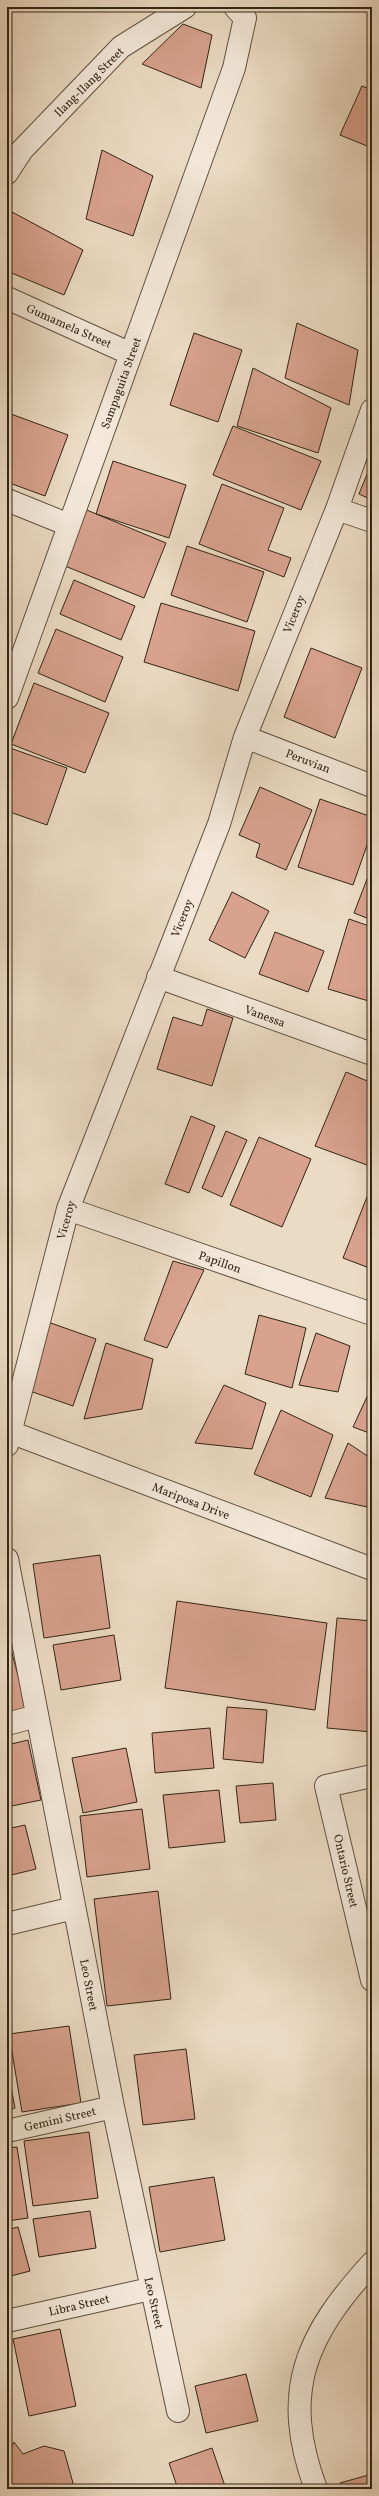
<svg xmlns="http://www.w3.org/2000/svg" width="379" height="2496" font-family="Vollkorn,serif">
<style>
.building{fill:#d8a28f;stroke:#322514}
.lines{fill:none;stroke-linecap:round;stroke-linejoin:round}
.minor-casing{stroke:#605240;stroke-width:24}
.minor{stroke:#f3e8d9;stroke-width:22}
.labels{text-anchor:middle;stroke-width:3;stroke-linejoin:round;paint-order:stroke}
.street-label{font-size:12px;fill:#322514;stroke:#f3e8d9}
</style>
<rect width="100%" height="100%" fill="#ecdbc4"/>
<filter id="stains"><feTurbulence type="fractalNoise" baseFrequency=".005" numOctaves="4"/><feColorMatrix values="0 0 0 0 .2 0 0 0 0 .09 0 0 0 0 .02 0 0 0 .5 -.17"/></filter>
<radialGradient id="worn" r=".72"><stop offset=".6" stop-color="#630" stop-opacity="0"/><stop offset="1" stop-color="#630" stop-opacity=".3"/></radialGradient>
<path class="building" d="M 183,24 L 212,35 L 201,88 L 142,64 Z
M 362,86 L 372,90 L 372,148 L 340,135 Z
M 102,150 L 153,176 L 133,236 L 86,219 Z
M 12,212 L 83,250 L 64,295 L 7,271 L 7,221 Z
M 297,323 L 358,350 L 349,405 L 285,378 Z
M 194,333 L 242,350 L 218,422 L 170,405 Z
M 253,368 L 331,408 L 318,453 L 237,426 Z
M 11,414 L 68,435 L 45,496 L 7,482 L 7,426 Z
M 233,426 L 321,461 L 301,510 L 213,475 Z
M 113,461 L 186,485 L 169,538 L 96,514 Z
M 372,462 L 372,500 L 359,494 Z
M 222,484 L 284,508 L 268,550 L 291,558 L 284,577 L 199,544 Z
M 82,508 L 166,543 L 144,598 L 60,564 Z
M 187,546 L 264,572 L 247,622 L 171,595 Z
M 74,580 L 135,606 L 121,640 L 60,614 Z
M 161,603 L 255,631 L 238,691 L 144,662 Z
M 56,629 L 123,657 L 105,702 L 38,673 Z
M 311,648 L 362,668 L 335,738 L 284,717 Z
M 34,683 L 109,713 L 85,773 L 11,744 Z
M 7,747 L 67,768 L 47,825 L 7,811 Z
M 260,787 L 312,810 L 286,870 L 256,857 L 260,844 L 239,835 Z
M 320,799 L 372,817 L 372,831 L 353,885 L 298,867 Z
M 372,866 L 372,920 L 354,913 Z
M 232,892 L 269,911 L 245,958 L 209,940 Z
M 349,919 L 372,927 L 372,1002 L 328,989 Z
M 275,932 L 324,951 L 308,992 L 259,974 Z
M 207,1009 L 233,1018 L 212,1086 L 157,1069 L 173,1017 L 202,1026 Z
M 346,1072 L 372,1083 L 372,1152 L 367,1165 L 315,1146 Z
M 191,1116 L 215,1126 L 189,1193 L 165,1184 Z
M 226,1131 L 247,1140 L 222,1197 L 202,1188 Z
M 259,1137 L 311,1159 L 282,1227 L 230,1205 Z
M 372,1184 L 372,1269 L 343,1258 Z
M 173,1261 L 204,1270 L 167,1348 L 144,1340 Z
M 259,1315 L 306,1328 L 292,1388 L 245,1374 Z
M 48,1322 L 96,1339 L 73,1406 L 24,1389 Z
M 316,1333 L 350,1346 L 338,1392 L 299,1385 Z
M 106,1343 L 153,1359 L 142,1409 L 84,1419 Z
M 224,1385 L 266,1403 L 252,1449 L 195,1443 Z
M 372,1386 L 372,1434 L 353,1427 Z
M 281,1410 L 333,1435 L 311,1497 L 254,1474 Z
M 348,1443 L 372,1459 L 372,1508 L 325,1498 Z
M 100,1555 L 110,1628 L 44,1638 L 33,1564 Z
M 177,1601 L 327,1623 L 315,1710 L 165,1688 Z
M 337,1618 L 372,1621 L 372,1732 L 327,1728 Z
M 114,1635 L 121,1680 L 61,1690 L 53,1645 Z
M 9,1642 L 27,1709 L 7,1714 L 7,1643 Z
M 227,1707 L 267,1710 L 263,1763 L 223,1759 Z
M 210,1728 L 214,1768 L 155,1773 L 152,1733 Z
M 28,1740 L 41,1800 L 7,1807 L 7,1745 Z
M 126,1748 L 137,1802 L 83,1813 L 72,1758 Z
M 273,1783 L 276,1820 L 240,1823 L 236,1786 Z
M 219,1790 L 225,1842 L 169,1848 L 163,1795 Z
M 142,1809 L 150,1869 L 87,1877 L 80,1816 Z
M 25,1825 L 36,1869 L 7,1876 L 7,1829 Z
M 158,1891 L 171,1999 L 107,2006 L 94,1899 Z
M 69,2026 L 81,2103 L 22,2112 L 9,2034 Z
M 186,2049 L 195,2119 L 143,2125 L 134,2055 Z
M 7,2066 L 15,2108 L 7,2110 Z
M 89,2132 L 98,2198 L 33,2206 L 24,2141 Z
M 17,2147 L 28,2218 L 7,2221 L 7,2148 Z
M 214,2177 L 225,2240 L 160,2252 L 149,2187 Z
M 90,2211 L 96,2248 L 39,2257 L 33,2219 Z
M 18,2227 L 30,2271 L 7,2277 L 7,2230 Z
M 60,2329 L 76,2406 L 29,2416 L 13,2339 Z
M 246,2374 L 258,2421 L 206,2433 L 195,2386 Z
M 14,2442 L 23,2454 L 44,2446 L 64,2451 L 73,2483 L 72,2489 L 8,2489 L 7,2456 Z
M 212,2448 L 226,2489 L 178,2489 L 169,2463 Z
M 372,2474 L 372,2489 L 341,2489 L 340,2483 Z"/>
<g class="lines">
<g class="minor-casing">
<path id="minor" d="M 7,173 L 22,150 L 121,47 L 185,7
M 7,298 L 131,354
M 7,500 L 69,525
M 337,509 L 372,521
M 7,698 L 234,68 L 245,18 L 235,7
M 245,737 L 372,786
M 158,977 L 372,1054
M 68,1209 L 372,1314
M 10,1432 L 372,1569
M 7,1445 L 68,1209 L 219,824 L 245,737 L 337,509 L 372,410
M 7,1559 L 113,2107 L 178,2411
M 7,1724 L 37,1716
M 372,1776 L 326,1786 L 372,1980
M 7,1924 L 74,1908
M 7,2131 L 113,2107
M 7,2321 L 150,2289
M 316,2489 C 280,2392 305,2336 372,2263"/>
</g>
<use href="#minor" class="minor"/>
</g>
<g class="labels">
<g class="street-label">
<text transform="translate(89 82) rotate(-45)" y="4">Ilang-Ilang Street</text>
<text transform="translate(69 326) rotate(24)" y="4">Gumamela Street</text>
<text transform="translate(121 383) rotate(-70)" y="4">Sampaguita Street</text>
<text transform="translate(294 614) rotate(-68)" y="4">Viceroy</text>
<text transform="translate(308 761) rotate(21)" y="4">Peruvian</text>
<text transform="translate(182 918) rotate(-68)" y="4">Viceroy</text>
<text transform="translate(265 1016) rotate(20)" y="4">Vanessa</text>
<text transform="translate(66 1220) rotate(-74)" y="4">Viceroy</text>
<text transform="translate(220 1262) rotate(19)" y="4">Papillon</text>
<text transform="translate(191 1501) rotate(21)" y="4">Mariposa Drive</text>
<text transform="translate(346 1871) rotate(77)" y="4">Ontario Street</text>
<text transform="translate(89 1985) rotate(79)" y="4">Leo Street</text>
<text transform="translate(60 2119) rotate(-13)" y="4">Gemini Street</text>
<text transform="translate(154 2303) rotate(77)" y="4">Leo Street</text>
<text transform="translate(79 2305) rotate(-13)" y="4">Libra Street</text>
</g>
</g>
<rect width="379" height="2496" fill="none" stroke="#ecdbc4" stroke-width="24"/>
<rect x="8" y="8" width="363" height="2480" fill="none" stroke="#322514" stroke-width="2"/>
<rect x="12" y="12" width="355" height="2472" fill="none" stroke="#322514"/>
<rect width="100%" height="100%" filter="url(#stains)"/>
<rect width="100%" height="100%" fill="url(#worn)"/>
</svg>
